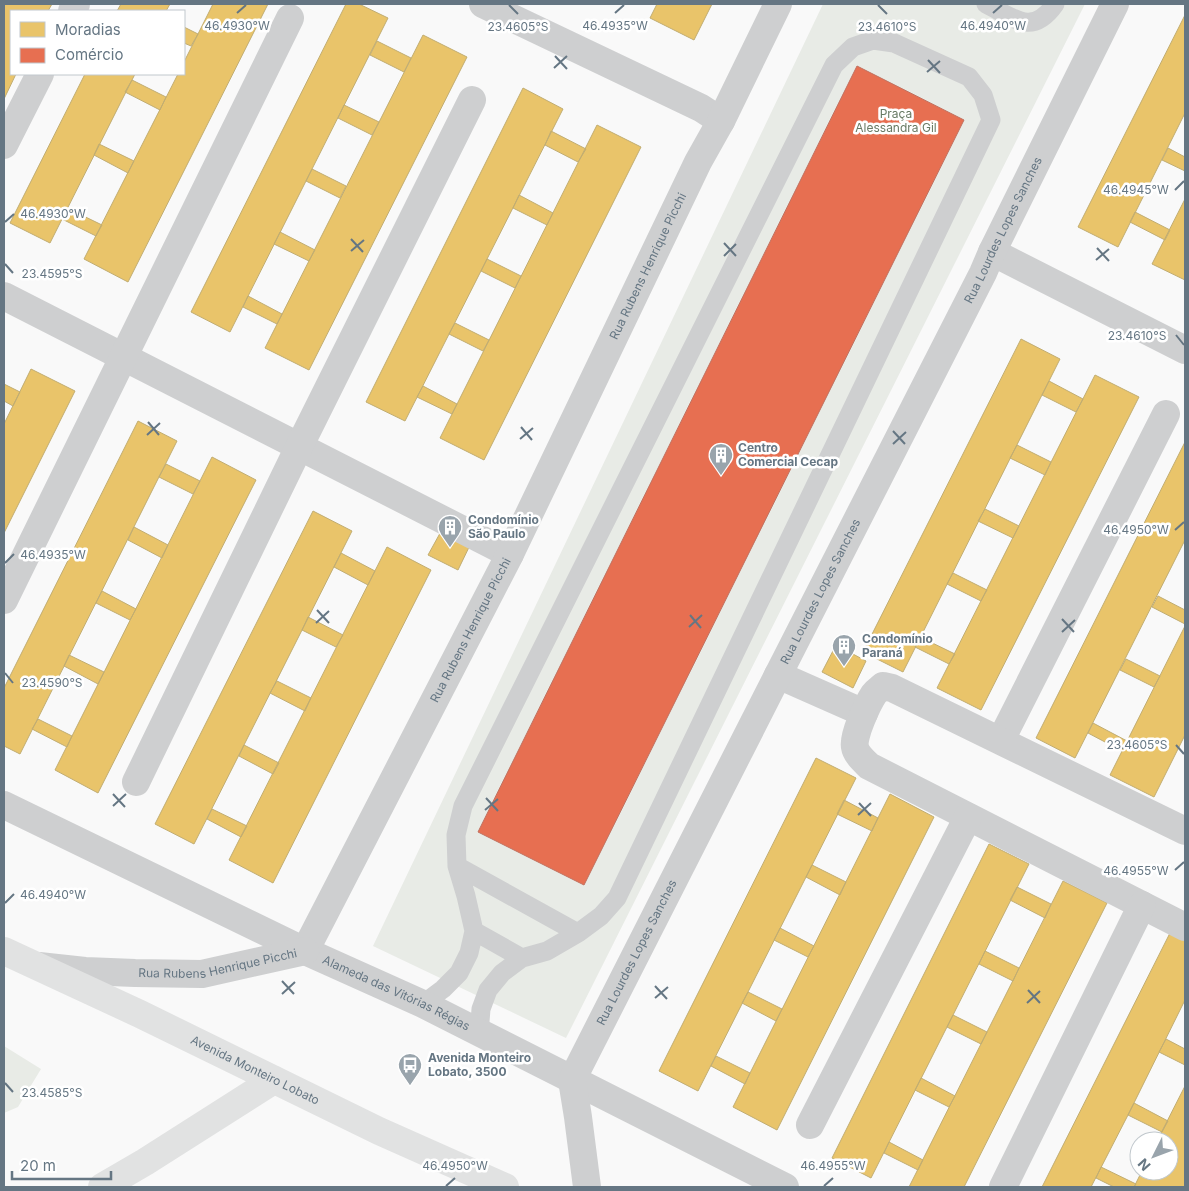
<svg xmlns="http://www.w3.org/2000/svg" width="1189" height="1191" font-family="Inter,sans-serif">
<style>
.green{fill:#e8ebe6}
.homes{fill:#e9c46a;stroke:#c1ad72}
.shops{fill:#e76f51;stroke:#c07160}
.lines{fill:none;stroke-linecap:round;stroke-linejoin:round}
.lane{stroke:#cecfd0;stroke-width:19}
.street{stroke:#cecfd0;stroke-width:28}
.secondary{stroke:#e1e2e2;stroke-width:28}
.ticks{fill:none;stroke:#657683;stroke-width:2}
.labels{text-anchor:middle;stroke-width:5;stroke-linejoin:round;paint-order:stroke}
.park-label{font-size:12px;fill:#687a64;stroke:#fff}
.street-label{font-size:12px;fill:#657683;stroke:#fff}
.poi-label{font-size:12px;font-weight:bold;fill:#657683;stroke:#fff;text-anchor:start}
.ticks-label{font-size:12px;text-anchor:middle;fill:#657683;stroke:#fff;stroke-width:5;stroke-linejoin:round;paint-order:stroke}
</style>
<rect width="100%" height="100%" fill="#f9f9f9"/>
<path class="green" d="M 823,4 L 1085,4 L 566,1038 L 373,946 Z
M 4,1046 L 41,1069 L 18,1107 L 4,1113 Z"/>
<path class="homes" d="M 4,4 L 52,4 L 48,11 L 11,11 L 11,74 L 16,74 L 4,99 Z
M 121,4 L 170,4 L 166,11 L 117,11 Z
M 213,4 L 268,4 L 128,282 L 84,259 L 178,74 L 184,74 L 184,62 Z
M 346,4 L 359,4 L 388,18 L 230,332 L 191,312 Z
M 657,4 L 712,4 L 694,40 L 650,18 Z
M 1185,15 L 1185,113 L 1118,247 L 1078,227 Z
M 184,27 L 198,34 L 191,46 L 184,43 Z
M 423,35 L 467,57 L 309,370 L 265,348 Z
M 377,41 L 411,58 L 404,72 L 370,55 Z
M 85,74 L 135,74 L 50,243 L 10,223 Z
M 132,80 L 166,97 L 160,110 L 125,92 Z
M 523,88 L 563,109 L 405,421 L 366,402 Z
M 344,105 L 379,122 L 372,135 L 338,118 Z
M 597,125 L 641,147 L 484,460 L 440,438 Z
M 551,131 L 586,149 L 578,162 L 545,145 Z
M 99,144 L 134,161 L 128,173 L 94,155 Z
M 1168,148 L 1185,157 L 1185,171 L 1162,160 Z
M 312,169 L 346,186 L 340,198 L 306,181 Z
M 519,195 L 553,213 L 547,225 L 513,208 Z
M 1185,199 L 1185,280 L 1152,264 Z
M 67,208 L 102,225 L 96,236 L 62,219 Z
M 1135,212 L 1170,230 L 1165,240 L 1130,222 Z
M 280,232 L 315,250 L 309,261 L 274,244 Z
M 487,259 L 521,276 L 515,288 L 481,271 Z
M 248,296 L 282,314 L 277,324 L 243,307 Z
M 455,323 L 489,340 L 483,351 L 449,334 Z
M 1021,339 L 1060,359 L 903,672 L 863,652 Z
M 31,369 L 75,391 L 4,533 L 4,424 Z
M 1095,375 L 1139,397 L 981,710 L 937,688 Z
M 1049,381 L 1083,399 L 1076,412 L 1042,395 Z
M 4,384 L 20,392 L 13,406 L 4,401 Z
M 423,386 L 457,404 L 452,414 L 417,397 Z
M 138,421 L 177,441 L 20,754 L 4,746 L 4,688 Z
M 1185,442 L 1185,540 L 1075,758 L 1036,738 Z
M 1017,445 L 1051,462 L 1045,475 L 1010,458 Z
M 212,457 L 256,480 L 98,793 L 55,770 Z
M 166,464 L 200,481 L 193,494 L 159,477 Z
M 985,509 L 1019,526 L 1013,538 L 978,521 Z
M 313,511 L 352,531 L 194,844 L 155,824 Z
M 444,526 L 472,541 L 458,570 L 428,555 Z
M 134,527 L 168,545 L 162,558 L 128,540 Z
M 387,547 L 431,570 L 273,883 L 229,860 Z
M 341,553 L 375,571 L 368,585 L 334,567 Z
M 953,573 L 987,590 L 981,601 L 947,584 Z
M 102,591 L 136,609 L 130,620 L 96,603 Z
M 1158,596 L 1185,610 L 1185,624 L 1152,607 Z
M 308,617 L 343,635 L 336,647 L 302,630 Z
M 1185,626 L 1185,735 L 1154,797 L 1110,775 Z
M 920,637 L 955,654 L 949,664 L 915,647 Z
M 836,645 L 866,661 L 853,688 L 822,672 Z
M 69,655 L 104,672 L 98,684 L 64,666 Z
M 1126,659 L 1160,676 L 1154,687 L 1120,670 Z
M 277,681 L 311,698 L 305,711 L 270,693 Z
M 38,719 L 72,736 L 67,747 L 32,729 Z
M 1093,723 L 1127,741 L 1122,751 L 1088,733 Z
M 244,745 L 279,763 L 273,774 L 239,756 Z
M 816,758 L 856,778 L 698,1091 L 659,1071 Z
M 890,794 L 934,817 L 777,1130 L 733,1107 Z
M 844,800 L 878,818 L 872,831 L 837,814 Z
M 212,809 L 247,826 L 241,837 L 207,819 Z
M 989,844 L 1029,864 L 871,1178 L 832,1158 Z
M 812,865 L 846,882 L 840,895 L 806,877 Z
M 1063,881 L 1107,903 L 964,1187 L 909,1187 Z
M 1017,887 L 1051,904 L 1045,918 L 1010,900 Z
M 780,928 L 814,946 L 808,957 L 774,940 Z
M 1170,933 L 1185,941 L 1185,1000 L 1128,1115 L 1091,1187 L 1042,1187 Z
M 985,951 L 1019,968 L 1013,981 L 979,964 Z
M 748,992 L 782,1009 L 776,1021 L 742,1003 Z
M 953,1015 L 987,1032 L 981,1044 L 947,1027 Z
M 1166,1039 L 1185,1049 L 1185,1065 L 1159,1052 Z
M 716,1056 L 750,1073 L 745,1084 L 711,1066 Z
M 921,1078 L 955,1096 L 949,1107 L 915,1090 Z
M 1185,1086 L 1185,1187 L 1134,1187 L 1142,1171 L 1169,1171 L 1169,1141 L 1157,1141 Z
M 1134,1103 L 1168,1121 L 1162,1132 L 1128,1115 Z
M 889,1142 L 923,1160 L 918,1170 L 884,1153 Z
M 1101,1167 L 1136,1184 L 1134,1187 L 1114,1187 L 1096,1178 Z"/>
<path class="shops" d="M 857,66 L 964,120 L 584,885 L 478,832 Z"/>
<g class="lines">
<path class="lane" d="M 986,4 C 1014,18 1032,37 1055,4
M 457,866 L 578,933
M 474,931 L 522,958
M 423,1004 L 443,989 L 459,973 L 469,953 L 474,931 L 466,896 L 457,866 L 456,835 L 463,806 L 834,65 L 853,47 L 873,40 L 894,43 L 969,77 L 983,95 L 991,120 L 617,898 L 601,916 L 578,933 L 547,951 L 522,958 L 502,973 L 488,990 L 481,1009 L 479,1034"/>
<g class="street">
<path d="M 483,4 L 701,108 L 721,121"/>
<path d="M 72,11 L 76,4"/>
<path d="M 4,145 L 40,74"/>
<path d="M 992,252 L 1185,350"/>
<path d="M 4,296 L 510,554"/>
<path d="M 4,600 L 290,18"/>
<path d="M 778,675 L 864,713"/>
<path d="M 1001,740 L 1166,414"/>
<path d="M 136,782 L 299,447 L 472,100"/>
<path id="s1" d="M 4,805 L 305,951 L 423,1004 L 785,1187"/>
<path d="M 1185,831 L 892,688 L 883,686 C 880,689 876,691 874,694 C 868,703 852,737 855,747 C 856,754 864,761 869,766 L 1185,927"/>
<path id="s2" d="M 305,951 L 510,554 L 698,162 L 721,121 L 778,4"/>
<path id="s3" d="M 39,966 L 85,971 L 135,973 L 202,974 L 305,951"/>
<path d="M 810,1125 L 968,817"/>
<path id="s4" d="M 587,1187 L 578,1117 L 572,1080 L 778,675 L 983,273 L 992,252 L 1115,4"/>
<path d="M 1003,1187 L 1142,905"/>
</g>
<g class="secondary">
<path id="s5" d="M 4,951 L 140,1014 L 379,1131 L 505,1187"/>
<path d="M 102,1187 L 145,1162 L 274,1080"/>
</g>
</g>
<path class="ticks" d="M 509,5 L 518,14M 878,5 L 887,14M 237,13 L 246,5M 615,13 L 624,5M 993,13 L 1002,5M 555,56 L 567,69M 928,60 L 940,73M 554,68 L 567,56M 927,72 L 940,61M 1175,190 L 1184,181M 5,222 L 14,214M 351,239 L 363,252M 724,243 L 736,256M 1097,248 L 1109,261M 351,251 L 364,240M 724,256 L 736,244M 1096,260 L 1109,249M 5,264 L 13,273M 1176,335 L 1184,345M 148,422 L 159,435M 521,427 L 532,440M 893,431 L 905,444M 147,435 L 160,423M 520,439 L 533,428M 893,444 L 906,432M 1175,530 L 1184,522M 5,563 L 14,554M 317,610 L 329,623M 690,615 L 701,628M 1062,619 L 1074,632M 316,623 L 329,611M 689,627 L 702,615M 1062,632 L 1075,620M 5,673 L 13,683M 1176,745 L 1184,754M 113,794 L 125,807M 486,798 L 498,811M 859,803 L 871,816M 113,806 L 126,794M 485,810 L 498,799M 858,815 L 871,803M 1175,870 L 1184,862M 5,903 L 14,894M 282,981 L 294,994M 655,986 L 667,999M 1028,990 L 1040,1003M 282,994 L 295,982M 655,998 L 668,987M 1027,1003 L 1040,991M 5,1083 L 13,1092M 446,1186 L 455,1178M 824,1186 L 833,1178"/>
<defs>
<g id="building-pin" transform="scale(1.25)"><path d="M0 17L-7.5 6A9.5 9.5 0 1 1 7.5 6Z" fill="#99a4ac" stroke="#fff"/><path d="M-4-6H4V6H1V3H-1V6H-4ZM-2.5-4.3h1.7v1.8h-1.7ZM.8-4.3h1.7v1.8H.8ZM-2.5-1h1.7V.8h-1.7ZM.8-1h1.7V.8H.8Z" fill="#fff"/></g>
<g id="bus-pin" transform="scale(1.25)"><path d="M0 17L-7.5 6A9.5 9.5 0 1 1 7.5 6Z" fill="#99a4ac" stroke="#fff"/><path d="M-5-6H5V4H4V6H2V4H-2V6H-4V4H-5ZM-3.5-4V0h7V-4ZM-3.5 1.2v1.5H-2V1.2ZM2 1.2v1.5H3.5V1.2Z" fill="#fff"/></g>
</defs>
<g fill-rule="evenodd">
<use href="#building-pin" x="721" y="455"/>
<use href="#building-pin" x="450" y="527"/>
<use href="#building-pin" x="844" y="646"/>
<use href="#bus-pin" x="410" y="1065"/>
</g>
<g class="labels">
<g class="park-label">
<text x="896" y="118">Praça<tspan x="896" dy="14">Alessandra Gil</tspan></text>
</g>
<g class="street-label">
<text dy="4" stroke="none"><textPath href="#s4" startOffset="1061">Rua Lourdes Lopes Sanches</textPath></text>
<text dy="4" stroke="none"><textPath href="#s2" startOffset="766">Rua Rubens Henrique Picchi</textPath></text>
<text dy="4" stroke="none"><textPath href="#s4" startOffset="656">Rua Lourdes Lopes Sanches</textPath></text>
<text dy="4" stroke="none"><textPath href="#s2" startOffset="361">Rua Rubens Henrique Picchi</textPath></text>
<text dy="4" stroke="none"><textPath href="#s4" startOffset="251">Rua Lourdes Lopes Sanches</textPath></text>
<text dy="4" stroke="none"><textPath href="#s3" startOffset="180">Rua Rubens Henrique Picchi</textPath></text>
<text dy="4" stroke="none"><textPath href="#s1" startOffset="435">Alameda das Vitórias Régias</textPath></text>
<text dy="4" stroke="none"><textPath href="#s5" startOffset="278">Avenida Monteiro Lobato</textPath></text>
</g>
<g class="poi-label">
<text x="738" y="452">Centro<tspan x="738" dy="14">Comercial Cecap</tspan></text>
<text x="468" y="524">Condomínio<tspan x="468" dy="14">São Paulo</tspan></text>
<text x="862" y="643">Condomínio<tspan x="862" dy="14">Paraná</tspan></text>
<text x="428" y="1062">Avenida Monteiro<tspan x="428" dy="14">Lobato, 3500</tspan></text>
</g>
</g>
<g class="ticks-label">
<text x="615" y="30">46.4935°W</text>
<text x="237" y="30">46.4930°W</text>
<text x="993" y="30">46.4940°W</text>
<text x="518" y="31">23.4605°S</text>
<text x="887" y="31">23.4610°S</text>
<text x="1136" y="194">46.4945°W</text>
<text x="53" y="218">46.4930°W</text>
<text x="52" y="278">23.4595°S</text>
<text x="1137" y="340">23.4610°S</text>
<text x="1136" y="534">46.4950°W</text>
<text x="53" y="559">46.4935°W</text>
<text x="52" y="687">23.4590°S</text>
<text x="1137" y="749">23.4605°S</text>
<text x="1136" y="875">46.4955°W</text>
<text x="53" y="899">46.4940°W</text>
<text x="52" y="1097">23.4585°S</text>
<text x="455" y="1170">46.4950°W</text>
<text x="833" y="1170">46.4955°W</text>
</g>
<rect width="1189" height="1191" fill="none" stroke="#657683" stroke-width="10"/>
<rect x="10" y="10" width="175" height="65" fill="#ffffff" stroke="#c1c8cd"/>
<rect x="20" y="22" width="25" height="15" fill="#e9c46a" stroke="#c1c8cd"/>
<text x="55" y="35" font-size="15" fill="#657683">Moradias</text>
<rect x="20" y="48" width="25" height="15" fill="#e76f51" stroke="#c1c8cd"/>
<text x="55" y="60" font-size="15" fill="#657683">Comércio</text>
<g transform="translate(1154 1156) rotate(228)"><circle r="24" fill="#ffffff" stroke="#c1c8cd"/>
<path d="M0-4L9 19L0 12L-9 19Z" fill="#99a4ac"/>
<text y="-8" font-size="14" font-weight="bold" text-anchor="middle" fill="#657683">N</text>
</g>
<path d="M12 1171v8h99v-8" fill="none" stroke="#657683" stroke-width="2.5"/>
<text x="20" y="1171" font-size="15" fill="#657683" stroke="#ffffff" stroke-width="4" paint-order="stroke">20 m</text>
</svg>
